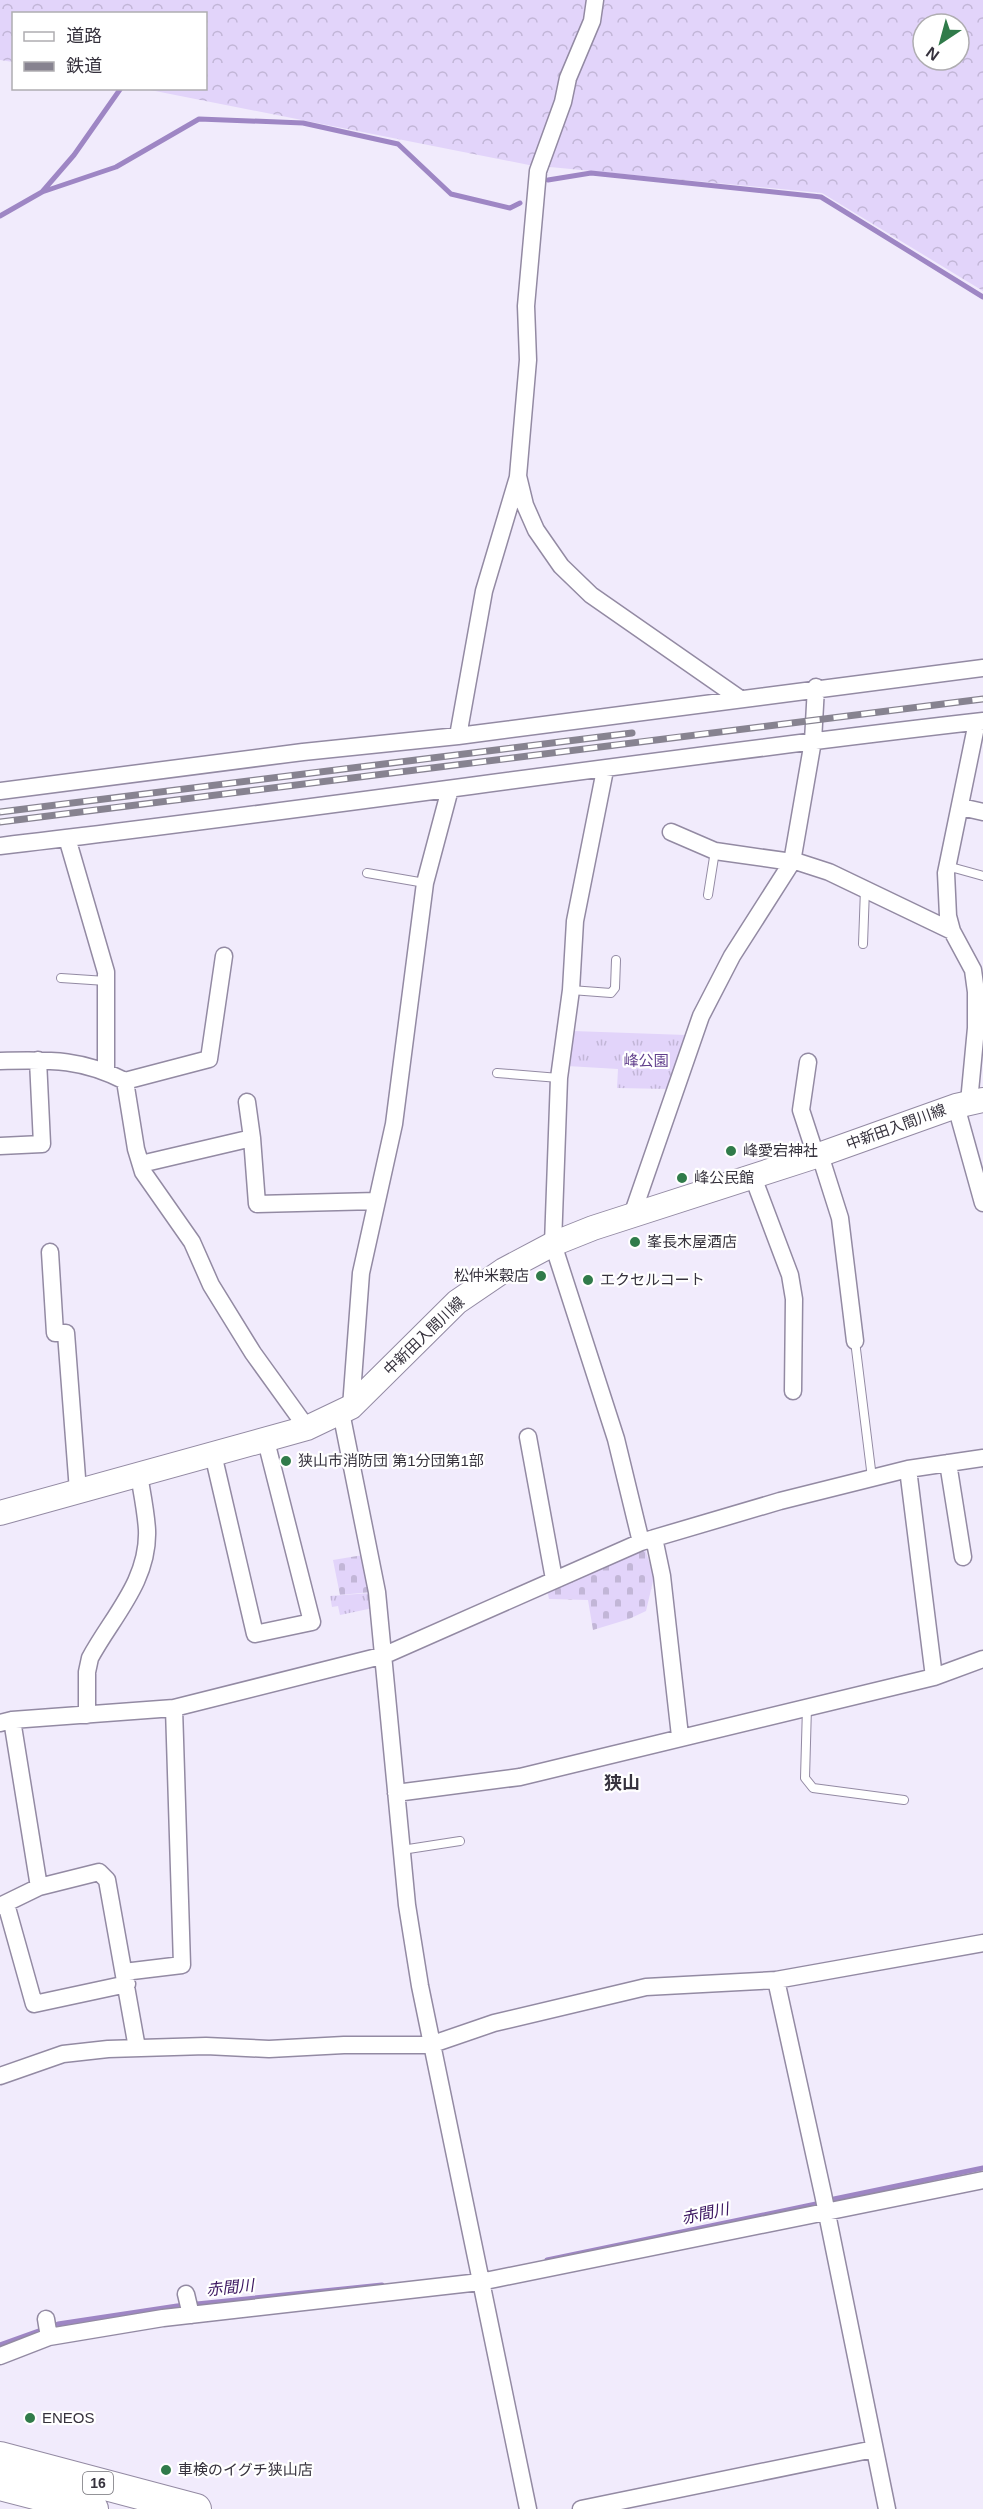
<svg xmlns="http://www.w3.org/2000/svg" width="983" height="2509" font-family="Arial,'Noto Sans JP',sans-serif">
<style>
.grass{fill:url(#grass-tufts)}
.forest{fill:url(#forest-crowns);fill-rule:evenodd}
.cemetery{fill:url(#cemetery-stones)}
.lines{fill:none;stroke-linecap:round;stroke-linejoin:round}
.stream{stroke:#9e86c4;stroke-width:5}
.lane-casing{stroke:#938aa3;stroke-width:10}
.street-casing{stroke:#938aa3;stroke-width:19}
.secondary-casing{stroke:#938aa3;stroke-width:26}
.highway-casing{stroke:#938aa3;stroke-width:32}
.lane{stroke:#fff;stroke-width:8}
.street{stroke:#fff;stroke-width:16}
.secondary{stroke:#fff;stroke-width:24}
.highway{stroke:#fff;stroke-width:30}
.rail-casing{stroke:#878390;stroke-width:7}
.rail{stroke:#fff;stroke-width:4.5;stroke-dasharray:14;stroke-linecap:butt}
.poi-dot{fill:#307b4a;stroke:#fff;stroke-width:2}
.labels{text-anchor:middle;stroke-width:4.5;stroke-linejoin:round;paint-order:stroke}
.shield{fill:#fff;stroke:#727077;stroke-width:1.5}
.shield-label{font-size:14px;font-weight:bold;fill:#36323d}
.park-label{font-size:15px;fill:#613f8c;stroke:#fff}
.street-label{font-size:15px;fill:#36323d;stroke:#fff}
.poi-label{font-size:15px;fill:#36323d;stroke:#fff;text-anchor:start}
.water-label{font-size:16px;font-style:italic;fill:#3c1761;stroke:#fff}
.quarter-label{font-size:18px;font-weight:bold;fill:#36323d;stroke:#fff}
</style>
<defs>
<pattern id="grass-tufts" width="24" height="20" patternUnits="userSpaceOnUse" patternTransform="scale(1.5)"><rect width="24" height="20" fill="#e2d4fa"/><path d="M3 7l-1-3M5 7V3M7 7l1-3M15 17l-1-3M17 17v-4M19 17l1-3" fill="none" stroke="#c2b6d7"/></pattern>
<pattern id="forest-crowns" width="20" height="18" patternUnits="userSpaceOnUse" patternTransform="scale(1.5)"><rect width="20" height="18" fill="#e2d4fa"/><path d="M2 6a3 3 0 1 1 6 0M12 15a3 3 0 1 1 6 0" fill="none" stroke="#c2b6d7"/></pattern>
<pattern id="cemetery-stones" width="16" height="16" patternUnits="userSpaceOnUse" patternTransform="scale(1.5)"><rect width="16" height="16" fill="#e2d4fa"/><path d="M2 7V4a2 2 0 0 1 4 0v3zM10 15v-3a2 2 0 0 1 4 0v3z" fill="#c2b6d7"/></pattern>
</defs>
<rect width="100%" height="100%" fill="#f1ebfc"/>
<path class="grass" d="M 573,1031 L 686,1035 L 668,1089 L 617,1088 L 618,1069 L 567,1066 Z
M 371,1593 L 373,1608 L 340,1615 L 338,1606 L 332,1607 L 330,1596 Z"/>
<path class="forest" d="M 0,0 L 983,0 L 983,291 L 822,193 L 529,165 L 145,89 L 206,88 L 206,14 L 14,14 L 13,62 L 0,60 ZM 923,24 L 959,24 L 959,60 L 923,60 Z"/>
<path class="cemetery" d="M 644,1546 L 654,1577 L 646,1611 L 629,1619 L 593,1630 L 588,1600 L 549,1599 L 547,1589 Z
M 363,1555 L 371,1592 L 340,1595 L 333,1560 Z"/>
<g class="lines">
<path class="stream" d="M 548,180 L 591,173 L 821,197 L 983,297
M 42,192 L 74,155 L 121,88
M 0,216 L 42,192 L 116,167 L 199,119 L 303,123 L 398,144 L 451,194 L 510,208 L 520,203
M 834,2199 L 983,2168
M 547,2260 L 816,2204
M 0,2345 L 58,2324 L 177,2306 L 382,2285"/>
<g class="lane-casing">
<path id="lane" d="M 947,866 L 983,876
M 367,873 L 425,883
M 708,895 L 715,851
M 863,944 L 865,889
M 61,978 L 106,981
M 571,990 L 611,993 L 615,988 L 616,960
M 497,1073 L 559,1078
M 855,1341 L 872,1478
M 807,1707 L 805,1778 L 813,1788 L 904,1800
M 402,1850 L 460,1841"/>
</g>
<g class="street-casing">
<path id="street" d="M 595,0 L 592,21 L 568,78 L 563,102 L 538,171 L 526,306 L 528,360 L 518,476 L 525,505 L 536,530 L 561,566 L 591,595 L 739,698
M 458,736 L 484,591 L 518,477
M 605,770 L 575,921 L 571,990 L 559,1078 L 553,1244 L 616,1439 L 641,1542
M 0,791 L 303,752 L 458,736 L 983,668
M 961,807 L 983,812
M 671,832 L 715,851 L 792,862
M 67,838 L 106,972 L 106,1071
M 0,846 C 328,808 655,758 983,721
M 792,860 L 829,872 L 952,931
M 0,1061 C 49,1060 80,1058 125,1081 L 209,1059 L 224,956
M 808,1062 L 801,1110 L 816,1156
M 125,1081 L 136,1149 L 143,1172 L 192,1242 L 211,1285 L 253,1353 L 307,1428
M 247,1102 L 252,1138
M 969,1102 L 976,1028 L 976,992 L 973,970 L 952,931 L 948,916 L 946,873 L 977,722
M 956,1106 L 983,1203
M 0,1146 L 42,1144 L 38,1060
M 820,1155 L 840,1218 L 855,1341
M 141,1164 L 252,1138 L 257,1204 L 377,1201
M 753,1177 L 790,1275 L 794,1299 L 793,1391
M 631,1218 L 701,1016 L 732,956 L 792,862 L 813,741 L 816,687
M 50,1252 L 55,1333 L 66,1333 L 78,1491
M 351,1407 L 361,1273 L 394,1124 L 425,883 L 450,789
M 341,1412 L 377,1592 L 407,1905 L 420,1986 L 528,2509
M 528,1437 L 554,1579
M 213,1454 L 255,1634 L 312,1622 L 266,1441
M 948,1463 L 963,1557
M 908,1469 L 934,1677
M 654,1538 L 662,1576 L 680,1736
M 87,1715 L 87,1672 L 90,1658 C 112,1617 149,1581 147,1530 C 146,1512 142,1493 139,1475
M 12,1720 L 39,1887
M 0,1723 L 12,1720 L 174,1708 L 385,1655 L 641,1542 L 780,1501 L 908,1469 L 983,1458
M 396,1793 L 520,1777 L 934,1677 L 983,1659
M 6,1904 L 34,2004 L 127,1984
M 0,1906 L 39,1887 L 99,1872 L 107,1880 L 137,2048
M 124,1972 L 182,1965 L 174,1708
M 776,1980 L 823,2194 L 887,2509
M 0,2076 L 63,2054 L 108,2049 L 206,2046 L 269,2049 L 344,2045 L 430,2045 L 494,2023 L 646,1987 L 776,1980 L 983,1943
M 186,2294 L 191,2315
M 46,2319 L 49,2337
M 0,2356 L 49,2337 L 163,2318 L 480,2282 L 983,2180
M 581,2509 L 874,2449"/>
</g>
<g class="secondary-casing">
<path id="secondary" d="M 0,1513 L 307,1428 L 351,1407 L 457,1302 L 504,1270 L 553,1244 L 593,1228 L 816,1156 L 956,1106 L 983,1100"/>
</g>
<g class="highway-casing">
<path id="highway" d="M 0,2457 L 196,2509
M 0,2485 L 93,2509"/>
</g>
<use href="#lane" class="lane"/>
<use href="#street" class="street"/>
<use href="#secondary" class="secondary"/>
<use href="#highway" class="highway"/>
<g class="rail-casing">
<path id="rail" d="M 0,812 L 632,733
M 0,822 L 983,699"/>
</g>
<use href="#rail" class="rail"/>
</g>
<g class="poi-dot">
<circle cx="731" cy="1151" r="6"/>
<circle cx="682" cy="1178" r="6"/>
<circle cx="635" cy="1242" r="6"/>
<circle cx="541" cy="1276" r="6"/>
<circle cx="588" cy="1280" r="6"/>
<circle cx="286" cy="1461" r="6"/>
<circle cx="30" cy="2418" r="6"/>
<circle cx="166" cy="2470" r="6"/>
</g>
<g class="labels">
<rect class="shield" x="83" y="2472" width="30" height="22" rx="4.5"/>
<g class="shield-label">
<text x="98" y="2488">16</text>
</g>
<g class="park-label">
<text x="646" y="1066">峰公園</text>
</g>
<g class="street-label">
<text transform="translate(896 1127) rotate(-20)" y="5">中新田入間川線</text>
<text transform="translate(424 1336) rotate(-44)" y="5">中新田入間川線</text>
</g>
<g class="poi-label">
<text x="743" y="1156">峰愛宕神社</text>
<text x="694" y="1183">峰公民館</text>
<text x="647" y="1247">峯長木屋酒店</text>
<text x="529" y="1281" text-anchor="end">松仲米穀店</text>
<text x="600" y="1285">エクセルコート</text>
<text x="298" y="1466">狭山市消防団 第1分団第1部</text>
<text x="42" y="2423">ENEOS</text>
<text x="178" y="2475">車検のイグチ狭山店</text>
</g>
<g class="water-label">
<text transform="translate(705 2213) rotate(-12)" y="6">赤間川</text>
<text transform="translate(230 2287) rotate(-6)" y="6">赤間川</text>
</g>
<g class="quarter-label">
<text x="622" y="1789">狭山</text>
</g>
</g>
<rect x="12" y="12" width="195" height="78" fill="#ffffff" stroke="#afadb1" stroke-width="1.5"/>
<rect x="24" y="32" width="30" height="9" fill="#ffffff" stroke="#afadb1" stroke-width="1.5"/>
<text x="66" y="42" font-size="18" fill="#36323d">道路</text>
<rect x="24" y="62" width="30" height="9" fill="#878390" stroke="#afadb1" stroke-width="1.5"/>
<text x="66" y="72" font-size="18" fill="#36323d">鉄道</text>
<g transform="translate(941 42) rotate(216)"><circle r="28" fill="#ffffff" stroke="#afadb1" stroke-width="1.5"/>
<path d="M0-4.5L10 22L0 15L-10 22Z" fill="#307b4a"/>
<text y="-9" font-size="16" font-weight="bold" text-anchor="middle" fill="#36323d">N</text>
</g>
</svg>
